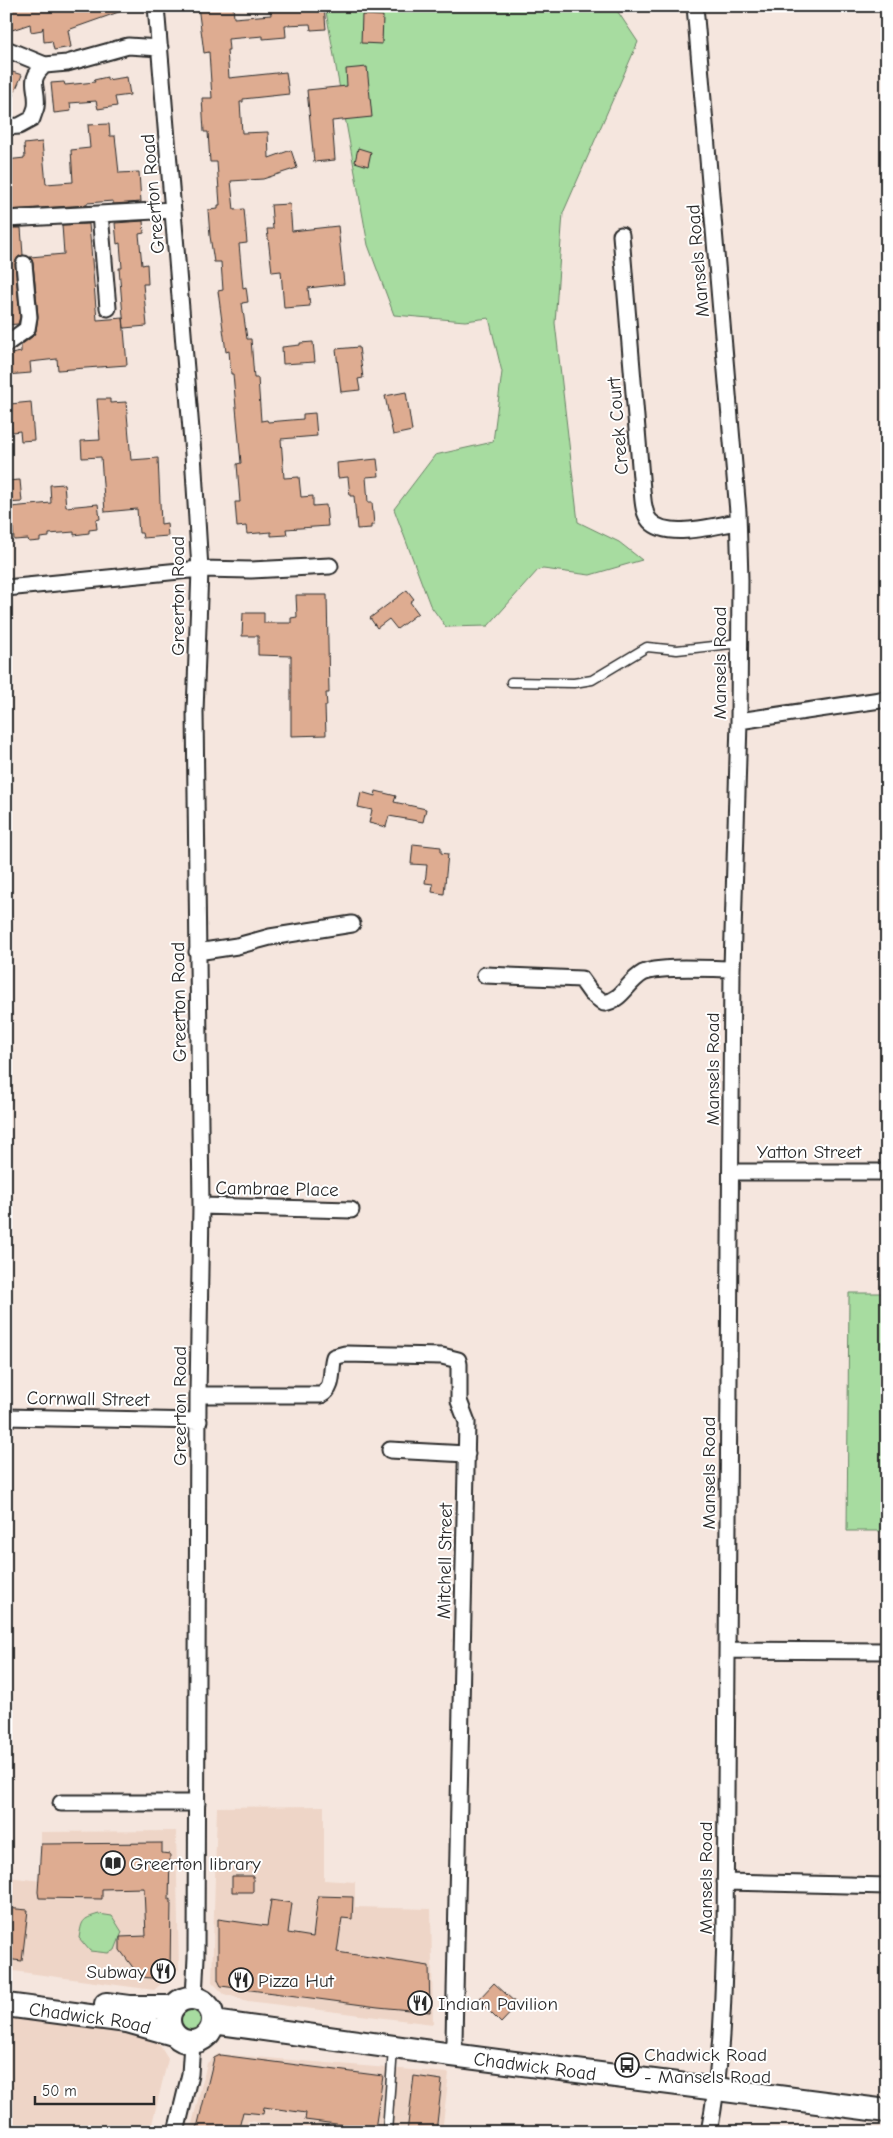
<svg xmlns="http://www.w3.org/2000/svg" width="893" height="2138" font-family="'Comic Neue',sans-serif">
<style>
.built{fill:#eed5c7}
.green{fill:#a7dca0;stroke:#698466}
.building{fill:#deac91;stroke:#2b2b2b}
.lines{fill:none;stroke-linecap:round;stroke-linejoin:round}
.lane-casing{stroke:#2b2b2b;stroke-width:11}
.street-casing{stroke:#2b2b2b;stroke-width:19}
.secondary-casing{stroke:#2b2b2b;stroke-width:26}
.lane{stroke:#fff;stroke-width:8}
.street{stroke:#fff;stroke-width:15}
.secondary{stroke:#fff;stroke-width:22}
.labels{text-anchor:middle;stroke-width:4;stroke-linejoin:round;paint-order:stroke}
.street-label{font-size:19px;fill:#2b2b2b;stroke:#fff}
.poi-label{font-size:19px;fill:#2b2b2b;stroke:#fff;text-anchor:start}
</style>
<rect width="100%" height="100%" fill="#f5e6de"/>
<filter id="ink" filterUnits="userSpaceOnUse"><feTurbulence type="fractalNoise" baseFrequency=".02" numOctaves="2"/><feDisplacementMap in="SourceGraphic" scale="10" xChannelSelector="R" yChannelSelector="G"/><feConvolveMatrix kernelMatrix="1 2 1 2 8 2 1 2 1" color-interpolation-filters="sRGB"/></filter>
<g filter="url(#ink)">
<path class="built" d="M 324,1806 L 324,1880 L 355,1882 L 355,1907 L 431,1909 L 433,2024 L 248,2001 L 224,1994 L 212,1982 L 217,1807 Z
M 176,1831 L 179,1969 L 154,1990 L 6,1970 L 6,1877 L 42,1881 L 40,1832 Z
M 6,2011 L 151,2031 L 168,2059 L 150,2132 L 6,2132 Z
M 218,2054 L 449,2073 L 442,2132 L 309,2132 L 309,2128 L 248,2121 L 245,2132 L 190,2132 L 207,2063 Z"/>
<path class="green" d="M 325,6 L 614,6 L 638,42 L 563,213 L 555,323 L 578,522 L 619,542 L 642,560 L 590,575 L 543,569 L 538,570 L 488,626 L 446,627 L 430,605 L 394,509 L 435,455 L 493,442 L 502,372 L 489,318 L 465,321 L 394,315 L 368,245 Z
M 849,1293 L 887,1293 L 887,1531 L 847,1531 Z
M 99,1914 L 112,1916 L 122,1932 L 115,1950 L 108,1953 L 90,1951 L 79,1938 C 82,1921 81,1919 99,1914 Z
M180 2021a11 11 0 1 1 22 0a11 11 0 1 1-22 0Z"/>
<path class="building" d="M 6,6 L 130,6 L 130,8 L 68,30 L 71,47 L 54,50 L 52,41 L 44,42 L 43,27 L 42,30 L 31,32 L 30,24 L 6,32 Z
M 198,6 L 233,6 L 234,18 L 271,15 L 270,6 L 324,6 L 326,29 L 311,30 L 310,24 L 285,25 L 286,37 L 263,39 L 263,36 L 228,39 L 229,50 L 227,50 L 229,78 L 286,72 L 289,94 L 243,99 L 243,102 L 240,102 L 242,133 L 268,132 L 269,158 L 291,150 L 297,168 L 263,179 L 231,181 L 234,210 L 244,209 L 247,243 L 239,244 L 243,288 L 246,287 L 248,302 L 242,303 L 247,339 L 251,339 L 254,378 L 258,378 L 261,421 L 267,420 L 268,422 L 303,419 L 303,414 L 315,413 L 317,436 L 281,439 L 284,478 L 299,477 L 301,497 L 313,496 L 313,506 L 326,505 L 328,526 L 286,529 L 287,535 L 271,536 L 271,532 L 247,534 L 246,526 L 237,527 L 235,502 L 240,502 L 237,464 L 241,463 L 233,374 L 231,374 L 229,351 L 226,352 L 218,291 L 223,290 L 221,262 L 214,262 L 210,236 L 208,210 L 218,209 L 218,205 L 220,205 L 217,162 L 210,162 L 208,132 L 204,132 L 202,98 L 212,98 L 209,52 L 204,53 Z
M 362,15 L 383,16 L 382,44 L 361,43 Z
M 367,67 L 372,117 L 332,121 L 335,160 L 314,162 L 307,90 L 347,86 L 346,69 Z
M 6,70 L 22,75 L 6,112 Z
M 107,77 L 107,80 L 127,77 L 130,95 L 115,97 L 117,106 L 98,109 L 96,101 L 70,103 L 71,111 L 54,113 L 51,83 L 64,82 L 65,85 L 95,82 L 94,80 Z
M 109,124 L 110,136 L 115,136 L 119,173 L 139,172 L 141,202 L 113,204 L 113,201 L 87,203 L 87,205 L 6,210 L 6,160 L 25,158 L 24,144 L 42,142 L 46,184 L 73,182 L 71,150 L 90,148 L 88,125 Z
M 358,148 L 371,152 L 368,166 L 355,162 Z
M 290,204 L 292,231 L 338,226 L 344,284 L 308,288 L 310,306 L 284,308 L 281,271 L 272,272 L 267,229 L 273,229 L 271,205 Z
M 143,221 L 144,233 L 139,234 L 142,265 L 147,264 L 148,284 L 143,284 L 147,326 L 124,328 L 119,268 L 122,268 L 120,243 L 117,244 L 115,223 Z
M 89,224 L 97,320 L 123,318 L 127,365 L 58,370 L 57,359 L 30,362 L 31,373 L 6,375 L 6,355 L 21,352 L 21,345 L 32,337 L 36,331 L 38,316 L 33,263 L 30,257 L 64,254 L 62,225 Z
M 6,228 L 21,228 L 23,255 L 18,257 L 15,264 L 20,317 L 18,324 L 6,325 Z
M 313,342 L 315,362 L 283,364 L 282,347 L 300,345 L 300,343 Z
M 359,347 L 363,378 L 358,379 L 360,390 L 341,392 L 336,349 Z
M 406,392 L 412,431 L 393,435 L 385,396 Z
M 97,399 L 110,399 L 110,403 L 126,402 L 131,460 L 158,458 L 161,524 L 167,523 L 168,536 L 143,538 L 142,533 L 139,533 L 137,509 L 105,512 L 101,457 L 82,458 L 81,441 L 100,440 Z
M 31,402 L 34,440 L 21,441 L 20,431 L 12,432 L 10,404 Z
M 377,459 L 379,476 L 366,477 L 368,502 L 372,502 L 374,525 L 371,525 L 371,528 L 357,529 L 354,496 L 350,496 L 348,477 L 338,478 L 337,463 Z
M 20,480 L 22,502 L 6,503 L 6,481 Z
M 64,484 L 66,507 L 98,504 L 100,519 L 96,520 L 97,529 L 89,530 L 89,533 L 74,535 L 74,532 L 49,534 L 49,537 L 40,538 L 40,541 L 29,542 L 28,539 L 14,540 L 11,507 L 51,503 L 50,485 Z
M 407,590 L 414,599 L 410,602 L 418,613 L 397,629 L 389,619 L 377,628 L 370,618 Z
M 296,595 L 327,595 L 329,693 L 326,693 L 327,706 L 325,706 L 326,735 L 291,736 L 291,656 L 258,655 L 258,636 L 242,636 L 243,613 L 264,613 L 264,623 L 291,623 L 291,618 L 297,617 Z
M 376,791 L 396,796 L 394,802 L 426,809 L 423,822 L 389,816 L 386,827 L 369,823 L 372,810 L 358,807 L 361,792 L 375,796 Z
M 413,844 L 441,847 L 441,853 L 448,854 L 444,894 L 432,892 L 433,884 L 425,883 L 427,865 L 411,864 Z
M 162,1843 L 162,1853 L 170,1854 L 169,1900 L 171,1899 L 170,1973 L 163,1979 L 140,1977 L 120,1950 L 120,1937 L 146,1936 L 144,1888 L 102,1889 L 102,1899 L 39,1898 L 38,1892 L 41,1844 Z
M 232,1876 L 253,1876 L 253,1892 L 232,1892 Z
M 318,1896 L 353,1897 L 352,1919 L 342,1918 L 337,1952 L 429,1966 L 430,2012 L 378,2007 L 221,1986 L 218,1980 L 218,1919 L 267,1926 L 271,1900 L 292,1903 L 288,1933 L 313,1937 Z
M 6,1908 L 28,1910 L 22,1961 L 6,1959 Z
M 494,1983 L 518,2005 L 501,2023 L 478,2000 Z
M 220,2055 L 383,2076 L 375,2129 L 305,2120 L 306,2113 L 264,2107 L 263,2114 L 243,2112 L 238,2132 L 196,2132 L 214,2058 Z
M 414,2076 L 442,2080 L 436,2132 L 407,2132 Z"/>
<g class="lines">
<g class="lane-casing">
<path id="lane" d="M 511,682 L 574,683 L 592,680 L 647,647 L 677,650 L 740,643
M 387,2132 L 393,2049"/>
</g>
<g class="street-casing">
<path id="street" d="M 156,6 L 193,454 L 200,569 L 195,712 L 201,1206 L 198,1395 L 196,1957 L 194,1998
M 695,6 L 738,512 L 740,580 L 739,721 L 732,969 L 725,1934 C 723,2001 722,2066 709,2132
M 6,49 L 45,65 L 67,63 L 128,46 L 160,48
M 6,127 L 19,126 L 32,119 C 33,115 35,111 36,107 C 39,87 26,81 45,65
M 100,214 L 108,308
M 6,219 L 173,210
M 621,235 L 642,490 C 643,500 643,513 650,521 C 667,540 716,525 738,522
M 6,344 L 27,329 L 29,317 L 24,264
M 6,588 L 200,569 L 251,570 L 330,566
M 739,721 L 887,699
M 197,952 L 237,946 L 270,937 L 352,924
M 485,975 L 581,979 L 591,993 L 604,1003 C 623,1000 627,982 643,973 C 659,965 711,969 732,969
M 731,1172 L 887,1172
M 201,1206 L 351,1210
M 198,1395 L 321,1395 C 335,1388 330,1369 334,1357 L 345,1354 L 442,1356 L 458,1360 L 459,1364 L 459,1401 L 467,1422 L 454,2041 L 452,2055
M 6,1417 L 199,1421
M 390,1450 L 467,1454
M 728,1650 L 887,1651
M 61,1803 L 197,1803
M 725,1882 L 887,1886
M 176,2132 L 190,2074 L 192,2043"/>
</g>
<g class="secondary-casing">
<g id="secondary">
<circle cx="191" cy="2020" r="22"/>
<path d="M 106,2004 L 129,2007 L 173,2007"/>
<path id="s1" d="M 6,2005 L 127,2021 L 173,2034"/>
<path id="s2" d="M 213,2022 L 452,2055 L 887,2111"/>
</g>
</g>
<use href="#lane" class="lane"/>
<use href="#street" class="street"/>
<use href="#secondary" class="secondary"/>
</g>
</g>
<defs>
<g id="library-ring" transform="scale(1.25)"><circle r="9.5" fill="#fff" stroke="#2b2b2b" stroke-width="1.5"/><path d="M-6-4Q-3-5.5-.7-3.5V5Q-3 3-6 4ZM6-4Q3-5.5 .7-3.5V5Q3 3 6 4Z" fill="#2b2b2b"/></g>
<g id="restaurant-ring" transform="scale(1.25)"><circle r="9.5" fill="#fff" stroke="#2b2b2b" stroke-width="1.5"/><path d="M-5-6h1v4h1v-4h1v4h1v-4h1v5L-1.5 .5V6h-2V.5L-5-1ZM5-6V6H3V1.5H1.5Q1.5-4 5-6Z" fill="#2b2b2b"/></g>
<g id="bus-ring" transform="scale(1.25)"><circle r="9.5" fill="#fff" stroke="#2b2b2b" stroke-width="1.5"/><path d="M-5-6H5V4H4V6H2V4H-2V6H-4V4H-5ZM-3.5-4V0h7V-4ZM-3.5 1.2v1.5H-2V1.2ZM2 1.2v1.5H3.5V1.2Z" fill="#2b2b2b"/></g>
</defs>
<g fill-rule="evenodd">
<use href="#library-ring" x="113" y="1863"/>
<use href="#restaurant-ring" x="163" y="1971"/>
<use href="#restaurant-ring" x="241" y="1980"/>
<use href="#restaurant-ring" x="420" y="2003"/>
<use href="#bus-ring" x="627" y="2065"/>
</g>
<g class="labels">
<g class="street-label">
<text transform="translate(152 194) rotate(-95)" y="7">Greerton Road</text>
<text transform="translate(697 261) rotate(-95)" y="7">Mansels Road</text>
<text transform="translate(617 426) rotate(-95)" y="7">Creek Court</text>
<text transform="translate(177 596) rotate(-90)" y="7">Greerton Road</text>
<text transform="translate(719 663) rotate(-90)" y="7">Mansels Road</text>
<text transform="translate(178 1002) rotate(-91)" y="7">Greerton Road</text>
<text transform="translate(712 1069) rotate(-90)" y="7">Mansels Road</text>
<text x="809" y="1158">Yatton Street</text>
<text transform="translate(277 1188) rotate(1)" y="7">Cambrae Place</text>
<text transform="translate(88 1398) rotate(1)" y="7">Cornwall Street</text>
<text transform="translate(179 1406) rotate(-90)" y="7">Greerton Road</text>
<text transform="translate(708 1473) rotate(-90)" y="7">Mansels Road</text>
<text transform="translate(444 1561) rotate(-89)" y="7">Mitchell Street</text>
<text transform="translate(705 1878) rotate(-90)" y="7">Mansels Road</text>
<text dy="7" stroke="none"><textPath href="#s1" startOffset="85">Chadwick Road</textPath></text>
<text dy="7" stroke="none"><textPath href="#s2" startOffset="325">Chadwick Road</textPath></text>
</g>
<g class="poi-label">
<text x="130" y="1870">Greerton library</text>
<text x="146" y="1978" text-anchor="end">Subway</text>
<text x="258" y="1987">Pizza Hut</text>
<text x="438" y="2010">Indian Pavilion</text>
<text x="644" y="2061">Chadwick Road<tspan x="644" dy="22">- Mansels Road</tspan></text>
</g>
</g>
<rect width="893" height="2138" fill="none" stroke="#fff" stroke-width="25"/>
<rect x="12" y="12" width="868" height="2113" fill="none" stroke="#2b2b2b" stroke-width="2" filter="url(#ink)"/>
<path d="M35 2096v8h119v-8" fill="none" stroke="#2b2b2b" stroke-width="2.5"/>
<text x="42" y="2096" font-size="15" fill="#2b2b2b" stroke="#ffffff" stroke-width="4" paint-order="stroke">50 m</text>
</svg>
